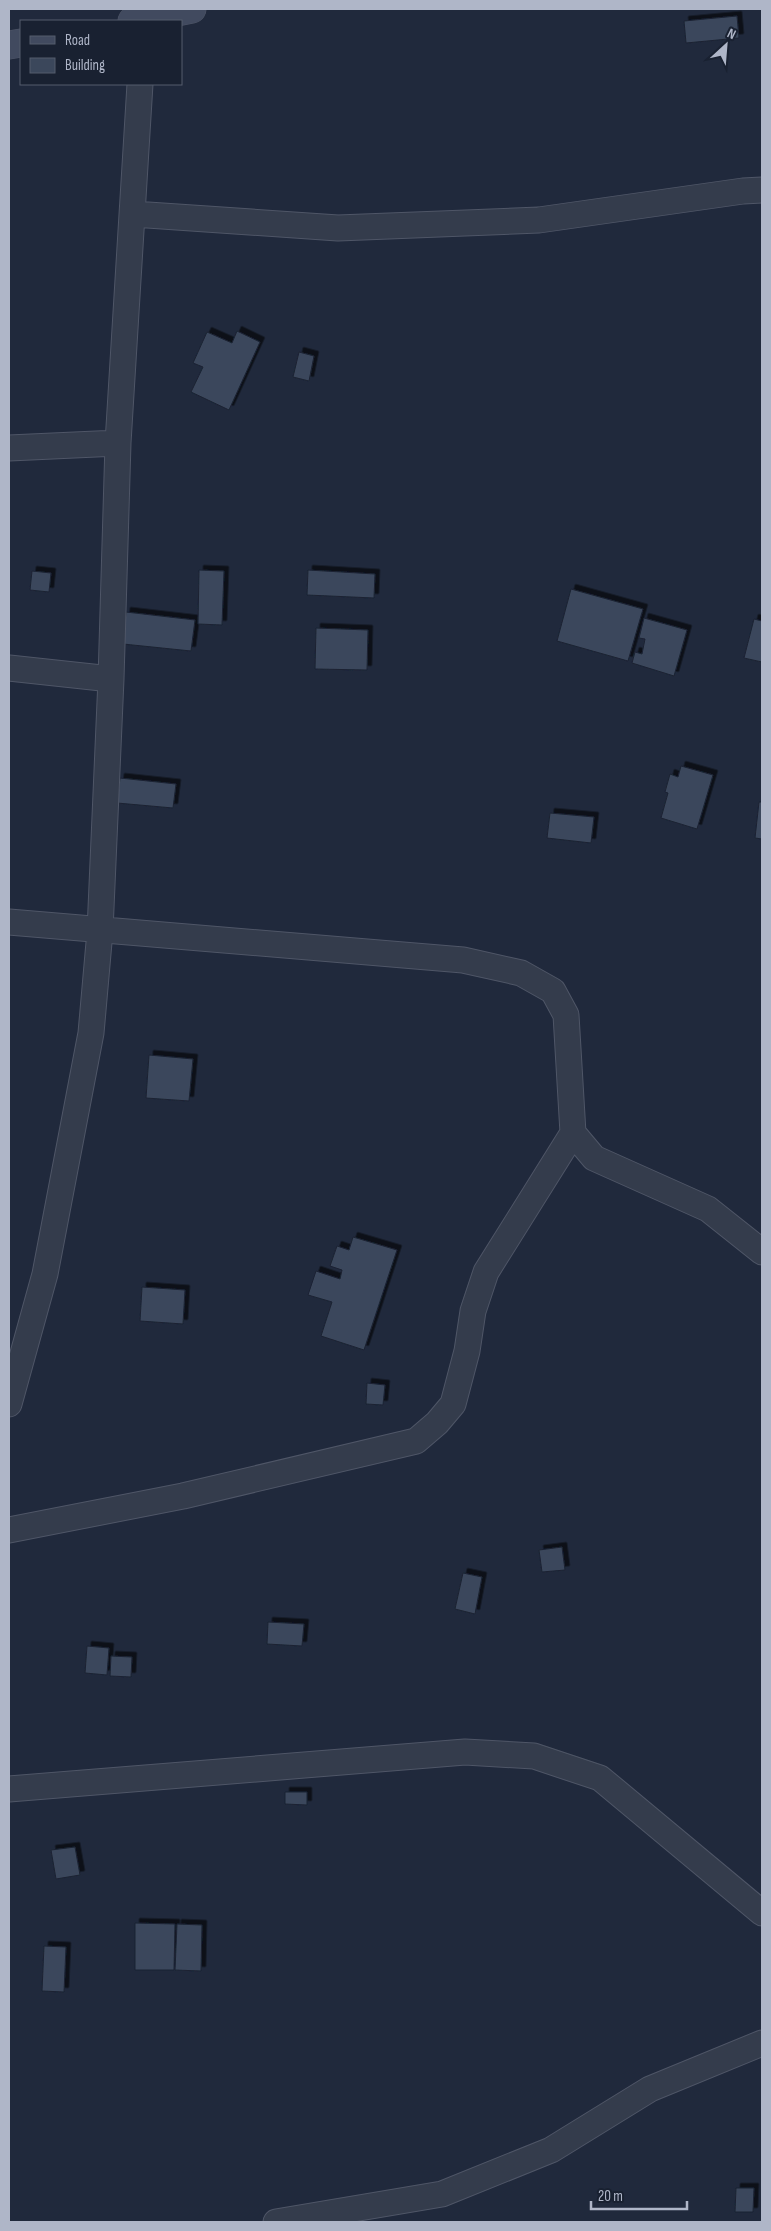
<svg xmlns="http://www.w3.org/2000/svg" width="771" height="2231" font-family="'Sofia Sans Condensed',sans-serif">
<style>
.building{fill:#3b475b;stroke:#1b2333;filter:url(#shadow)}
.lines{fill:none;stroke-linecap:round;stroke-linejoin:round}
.street-casing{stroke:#4f5667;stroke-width:27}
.secondary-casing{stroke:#4f5667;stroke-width:29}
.street{stroke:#343c4c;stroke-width:25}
.secondary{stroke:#414a5f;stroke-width:28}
</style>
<defs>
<filter id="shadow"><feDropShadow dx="4.5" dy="-4.5" stdDeviation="0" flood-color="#0009"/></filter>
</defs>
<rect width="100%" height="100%" fill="#20293c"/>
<path class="building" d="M 737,16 L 739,38 L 686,43 L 684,21 Z
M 237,331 L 260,342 L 229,410 L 191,392 L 203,367 L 193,363 L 207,332 L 232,343 Z
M 299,352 L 314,356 L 309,381 L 293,377 Z
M 199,570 L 224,571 L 222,625 L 198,624 Z
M 308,570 L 375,574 L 374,598 L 307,595 Z
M 32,571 L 51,573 L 49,592 L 30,590 Z
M 571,589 L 643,609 L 628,661 L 557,641 Z
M 126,612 L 195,620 L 191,651 L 123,644 Z
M 644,618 L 687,630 L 674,676 L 632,663 L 635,652 L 642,654 L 645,639 L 639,638 Z
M 754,619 L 762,621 L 762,662 L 744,658 Z
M 316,628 L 368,630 L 367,670 L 315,669 Z
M 681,766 L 713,775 L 697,829 L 661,818 L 668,793 L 665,792 L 670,774 L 678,777 Z
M 120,778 L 176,784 L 173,808 L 117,803 Z
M 759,802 L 762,802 L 762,839 L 755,838 Z
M 550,813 L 594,817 L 591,843 L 547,838 Z
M 149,1055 L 193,1059 L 189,1101 L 146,1098 Z
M 353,1237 L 397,1250 L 364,1350 L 321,1336 L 332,1302 L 308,1295 L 316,1271 L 340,1279 L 342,1270 L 330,1266 L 337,1246 L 349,1250 Z
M 142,1287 L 185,1290 L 183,1324 L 140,1321 Z
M 367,1383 L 385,1385 L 383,1405 L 366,1404 Z
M 562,1547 L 565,1570 L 542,1572 L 539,1550 Z
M 463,1573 L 482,1577 L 475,1614 L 455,1609 Z
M 268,1622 L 304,1624 L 302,1646 L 267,1644 Z
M 87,1646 L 109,1648 L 107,1675 L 85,1673 Z
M 111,1656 L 132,1657 L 131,1677 L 110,1676 Z
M 285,1792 L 307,1792 L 307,1805 L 285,1804 Z
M 75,1847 L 80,1875 L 56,1879 L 51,1850 Z
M 135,1923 L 175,1924 L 174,1970 L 135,1970 Z
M 177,1924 L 202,1925 L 201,1971 L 175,1970 Z
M 44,1946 L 66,1947 L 64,1992 L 42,1991 Z
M 736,2188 L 754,2188 L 753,2212 L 735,2212 Z"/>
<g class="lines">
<g class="street-casing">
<path id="street" d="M 133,214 L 338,228 L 539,220 L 743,191 L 762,190
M 9,448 L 118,443
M 9,668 L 111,679
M 9,922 L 463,960 L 521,973 L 553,991 L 566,1015 L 573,1133 L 594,1158 L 708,1209 L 762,1252
M 9,1404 L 45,1274 L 91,1033 L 100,931 L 111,679 L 118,443 L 140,84
M 9,1530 L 183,1496 L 416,1441 L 437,1423 L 453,1404 L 467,1351 L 473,1311 L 486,1272 L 573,1133
M 9,1789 L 465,1752 L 534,1756 L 600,1778 L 762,1913
M 276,2222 L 442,2194 L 551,2150 L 650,2089 L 762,2043"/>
</g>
<g class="secondary-casing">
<path id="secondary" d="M 132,21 L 192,9
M 9,45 L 21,43"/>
</g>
<use href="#street" class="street"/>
<use href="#secondary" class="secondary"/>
</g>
<rect width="771" height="2231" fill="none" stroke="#afb6c8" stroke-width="20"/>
<rect x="20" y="20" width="162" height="65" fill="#192131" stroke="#555d6d"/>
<rect x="30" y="36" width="25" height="8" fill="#414a5f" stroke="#555d6d"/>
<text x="65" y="45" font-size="15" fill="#afb6c8">Road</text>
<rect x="30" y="58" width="25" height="15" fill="#3b475b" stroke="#555d6d"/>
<text x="65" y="70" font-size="15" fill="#afb6c8">Building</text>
<g transform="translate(726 45) rotate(26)" stroke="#192131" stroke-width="4" paint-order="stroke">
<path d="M0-4L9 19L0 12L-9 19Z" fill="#afb6c8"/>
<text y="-8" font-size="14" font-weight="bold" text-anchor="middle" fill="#afb6c8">N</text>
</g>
<path d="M591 2201v8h96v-8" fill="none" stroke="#afb6c8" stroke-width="2.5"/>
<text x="598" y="2201" font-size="15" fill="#afb6c8" stroke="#192131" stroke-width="4" paint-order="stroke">20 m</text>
</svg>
